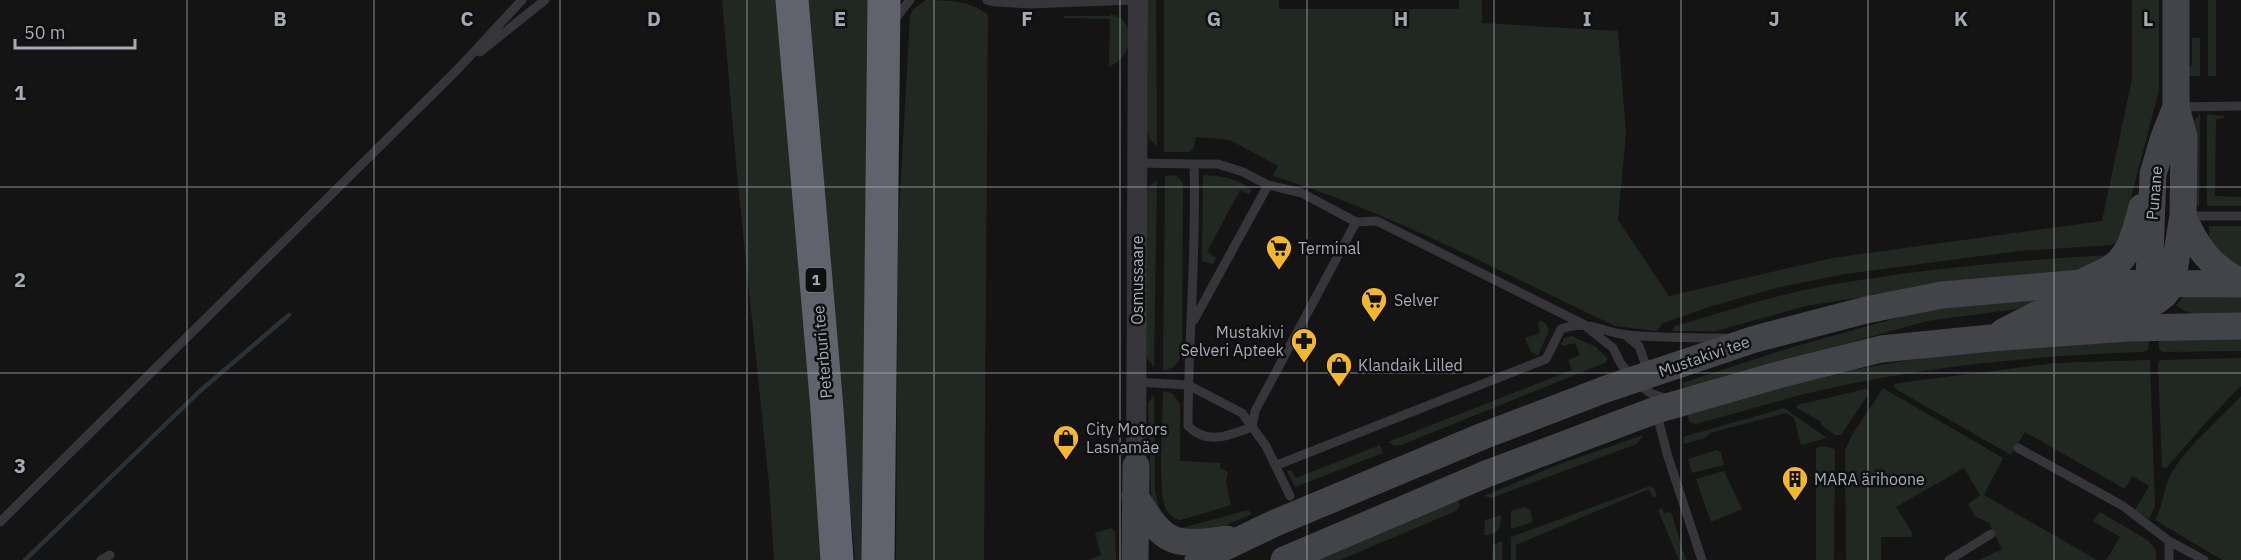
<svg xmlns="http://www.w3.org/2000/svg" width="2241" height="560" font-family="'IBM Plex Sans',sans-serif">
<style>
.green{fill:#202821}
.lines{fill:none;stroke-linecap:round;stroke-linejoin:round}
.stream{stroke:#2a3239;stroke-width:4.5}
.lane{stroke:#35353a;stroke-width:9}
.street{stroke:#35353a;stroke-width:20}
.secondary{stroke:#43444a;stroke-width:27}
.highway{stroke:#60636b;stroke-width:33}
.grid{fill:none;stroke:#a5aab6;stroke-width:1.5;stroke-opacity:0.55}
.labels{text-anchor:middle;stroke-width:5;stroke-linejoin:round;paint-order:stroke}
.shield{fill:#0f0f10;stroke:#787c84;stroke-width:1.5}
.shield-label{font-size:15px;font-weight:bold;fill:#a5aab6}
.street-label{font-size:16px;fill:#a5aab6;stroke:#0f0f10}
.poi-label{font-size:16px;fill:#a5aab6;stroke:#0f0f10;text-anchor:start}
.grid-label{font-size:20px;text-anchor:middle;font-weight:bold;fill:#a5aab6;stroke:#0f0f10;stroke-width:5;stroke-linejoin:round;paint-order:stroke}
</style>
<rect width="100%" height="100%" fill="#141415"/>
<path class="green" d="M 722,0 L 777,0 L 828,560 L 774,560 L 769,484 L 737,174 Z
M 805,0 L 874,0 L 869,560 L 855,560 Z
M 926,0 C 947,0 972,1 988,15 L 984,560 L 896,560 L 898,229 L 910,16 L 913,9 Z
M 1148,0 L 1156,0 L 1157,147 L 1149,138 L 1147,129 Z
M 1164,0 L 1279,0 L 1279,9 L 1459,9 L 1459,0 L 1482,0 L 1482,23 L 1618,31 L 1626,133 L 1618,220 L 1669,296 L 1832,258 L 2102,221 L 2132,79 L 2132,0 L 2159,0 L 2159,90 L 2123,229 L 2116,242 L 2111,245 L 2019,251 L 1845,274 L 1780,287 L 1712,306 L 1663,323 L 1656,331 L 1615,326 C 1503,273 1392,213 1273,176 L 1278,166 L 1230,140 L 1196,137 L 1193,149 L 1189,152 L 1164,152 Z
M 2208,0 L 2216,0 L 2216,76 L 2208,76 Z
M 1110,14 C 1139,20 1133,57 1109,67 L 1110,19 L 1064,18 L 1064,16 L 1110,16 Z
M 2192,38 L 2200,38 L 2200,76 L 2189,76 L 2187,72 L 2192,64 Z
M 2200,114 L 2199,206 L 2194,203 L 2193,200 L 2194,121 Z
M 2207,114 L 2225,116 L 2223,118 L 2216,119 L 2215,196 L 2241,197 L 2241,206 L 2207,206 Z
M 1173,175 L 1178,177 L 1183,183 L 1182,348 C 1180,362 1177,367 1163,371 L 1165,176 Z
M 1203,175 C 1221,176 1240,178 1252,191 L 1249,194 L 1240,190 L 1207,252 L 1216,258 L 1213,264 L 1202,261 Z
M 1157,180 L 1154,367 L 1146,357 L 1147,192 L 1150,186 Z
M 2209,226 L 2241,226 L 2241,272 L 2210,249 Z
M 2111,255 L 2088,269 L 1881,294 L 1806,306 L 1716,331 L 1672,331 L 1675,326 C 1726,311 1777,294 1830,285 C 1923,269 2017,260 2111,255 Z
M 2241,294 L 2241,316 C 2222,315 2191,319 2176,305 L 2185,295 Z
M 2121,295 L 1927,321 L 1684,389 L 1682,383 L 1789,348 L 1915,313 L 1963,303 Z
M 1541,320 L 1546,324 L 1549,330 L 1538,356 L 1531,352 L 1525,338 L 1540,333 L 1538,324 Z
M 2241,335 L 2241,351 L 2163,352 L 2159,350 L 2159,336 Z
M 1572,336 L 1596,347 L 1607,358 L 1607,362 L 1401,445 L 1394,446 L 1388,442 L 1572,370 L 1568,360 L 1580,355 L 1575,343 L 1563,346 L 1561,344 L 1564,338 Z
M 2146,338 L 2149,342 L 2148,350 L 2142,352 C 2028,356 1913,367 1801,395 C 1766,404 1731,415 1695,424 L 1690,422 L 1686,412 L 1818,376 L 1897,362 L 1988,348 Z
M 2241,358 L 2241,386 L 2211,417 L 2166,468 L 2162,467 L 2158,364 L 2160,360 Z
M 2150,360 L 2155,506 L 2149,519 L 2135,510 L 2149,486 L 2132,476 L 2125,489 L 2025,432 L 2011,455 L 1897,390 L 1894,386 L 1895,384 L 1905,382 L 2055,363 Z
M 1883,388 L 2003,458 L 1984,495 L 2097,560 L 1979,560 L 2002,549 L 1989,523 L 1975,516 L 1968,504 L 1980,495 L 1964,468 L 1896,507 L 1913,534 L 1911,537 L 1881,537 L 1881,560 L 1846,560 L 1845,450 L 1852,435 Z
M 1865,389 L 1868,390 L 1868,395 L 1841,435 L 1835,435 L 1821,425 L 1821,422 L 1797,408 L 1797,405 Z
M 1163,391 L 1172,393 L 1180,404 L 1180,461 L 1221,463 L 1220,468 L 1228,472 L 1226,482 L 1231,505 L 1181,520 C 1174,519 1170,516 1166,509 C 1157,490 1163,416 1163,391 Z
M 1154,395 L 1155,490 L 1160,513 L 1153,505 L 1151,493 L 1148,404 Z
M 2241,396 L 2241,560 L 2222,560 L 2155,520 C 2163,506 2163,491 2170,476 C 2181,453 2222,416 2241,396 Z
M 1784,408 L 1827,438 L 1801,445 L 1794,418 L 1786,413 L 1710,433 L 1705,438 L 1684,444 L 1683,438 L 1686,436 Z
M 1643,435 L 1637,444 L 1491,498 L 1484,496 L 1557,465 Z
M 1380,445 L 1383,453 L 1295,487 L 1287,471 L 1291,470 L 1296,478 Z
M 1822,446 L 1835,449 L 1834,560 L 1816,560 L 1816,448 Z
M 1717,450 L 1721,453 L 1724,465 L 1692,473 L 1688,459 Z
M 1724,471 L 1742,509 L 1711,522 L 1696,479 Z
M 1650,486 L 1654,488 L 1657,496 L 1653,498 L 1649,489 L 1516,545 L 1516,560 L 1511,560 L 1511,537 Z
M 1454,500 L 1459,502 L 1460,506 L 1456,511 L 1340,560 L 1307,560 Z
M 1524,507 L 1530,510 L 1533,522 L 1511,529 L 1511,511 Z
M 1662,508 L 1664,513 L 1671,512 L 1686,560 L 1679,560 L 1658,510 Z
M 1248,510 L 1252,514 L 1207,533 L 1178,529 Z
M 2100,512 L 2149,541 L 2156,550 L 2156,560 L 2106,560 L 2120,537 L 2093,521 Z
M 1501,515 C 1501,527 1498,535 1484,535 L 1485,520 Z
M 1111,528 L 1115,531 L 1116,560 L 1088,560 L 1101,555 L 1095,533 Z
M 1502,541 L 1502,560 L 1492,560 L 1493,545 Z"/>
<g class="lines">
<path class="stream" d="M 25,560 L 201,390 L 289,315"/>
<path class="lane" d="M 987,0 L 996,2 L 1029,4 L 1136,0
M 895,19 L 910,0
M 480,52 L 545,0
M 2177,107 L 2241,106
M 1194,164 L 1218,164 L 1243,172 L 1268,185 L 1302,193 L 1356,222 L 1377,221 L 1583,324 L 1613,348 L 1621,364 L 1639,385 L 1652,394 L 1669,399
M 2186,216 L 2241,216
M 1194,320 L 1268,185
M 1625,335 L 1639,346 L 1648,372
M 1136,382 L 1188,385 L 1242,413 L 1252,427 C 1229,435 1208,446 1188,426 C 1188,338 1197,251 1194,164 L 1137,163
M 1656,411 L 1668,457 L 1702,560
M 2018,448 L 2123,506 L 2169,541 L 2204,560
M 1277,465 L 1546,359 L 1561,329 C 1591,319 1599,332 1628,335 C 1660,338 1693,338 1725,338
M 1290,496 L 1266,446 L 1252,427 L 1255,411 L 1356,222
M 0,522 L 457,70 L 522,0
M 2169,541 L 2169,560
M 101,560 L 110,555
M 1949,560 L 1991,534"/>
<path class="street" d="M 1136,466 L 1138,0"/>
<path class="secondary" d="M 2183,216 C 2196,246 2211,268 2241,282
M 2085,281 C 2093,277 2103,273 2111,268 C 2131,256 2136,228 2142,207
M 2155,298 L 2149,282 L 2153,174 L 2164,137 L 2176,107
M 2003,332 L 2038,314 L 2156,301 L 2165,294 L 2172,283 L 2183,216 L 2184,137 L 2176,107 L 2176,0
M 1135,496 C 1164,544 1172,547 1227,539
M 1135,560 L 1136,466
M 1198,560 L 1275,523 L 1483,436 L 1606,389 L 1755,339 L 1866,310 L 1942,295 L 2081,283 L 2241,284
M 1284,560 L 1486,474 L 1656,410 L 1778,375 L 1881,349 L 1991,338 L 2128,328 L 2241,326"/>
<path class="highway" d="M 792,0 L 827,409 L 837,560
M 878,560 L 884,0"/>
</g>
<path class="grid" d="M 187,0 L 187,560M 374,0 L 374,560M 560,0 L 560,560M 747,0 L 747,560M 934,0 L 934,560M 1120,0 L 1120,560M 1307,0 L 1307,560M 1494,0 L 1494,560M 1681,0 L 1681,560M 1868,0 L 1868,560M 2054,0 L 2054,560M 0,187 L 2241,187M 0,373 L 2241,373"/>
<defs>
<g id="supermarket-pin" transform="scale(1.35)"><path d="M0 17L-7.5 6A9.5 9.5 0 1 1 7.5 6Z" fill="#f3b72e" stroke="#0f0f10"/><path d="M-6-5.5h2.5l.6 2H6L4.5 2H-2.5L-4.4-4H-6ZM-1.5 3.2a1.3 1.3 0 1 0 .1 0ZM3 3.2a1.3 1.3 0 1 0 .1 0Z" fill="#111"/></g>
<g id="pharmacy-pin" transform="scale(1.35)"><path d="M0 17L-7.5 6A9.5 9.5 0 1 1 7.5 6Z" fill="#f3b72e" stroke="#0f0f10"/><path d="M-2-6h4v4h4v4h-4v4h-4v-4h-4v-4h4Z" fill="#111"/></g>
<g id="shop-pin" transform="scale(1.35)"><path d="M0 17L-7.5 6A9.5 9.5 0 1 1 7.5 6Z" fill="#f3b72e" stroke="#0f0f10"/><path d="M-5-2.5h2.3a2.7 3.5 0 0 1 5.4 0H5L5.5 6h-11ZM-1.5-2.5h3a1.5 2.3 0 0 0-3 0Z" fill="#111"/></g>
<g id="building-pin" transform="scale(1.35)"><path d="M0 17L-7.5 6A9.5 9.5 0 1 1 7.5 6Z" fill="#f3b72e" stroke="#0f0f10"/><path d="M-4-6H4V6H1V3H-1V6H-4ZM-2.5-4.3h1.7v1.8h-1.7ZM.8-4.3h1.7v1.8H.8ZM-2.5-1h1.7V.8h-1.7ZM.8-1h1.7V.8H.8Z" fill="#111"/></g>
</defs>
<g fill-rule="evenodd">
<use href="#supermarket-pin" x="1279" y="248"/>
<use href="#supermarket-pin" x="1374" y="300"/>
<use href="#pharmacy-pin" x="1304" y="341"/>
<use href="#shop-pin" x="1339" y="365"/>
<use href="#shop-pin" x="1066" y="438"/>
<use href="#building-pin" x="1795" y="479"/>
</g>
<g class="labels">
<rect class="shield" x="805.5" y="268" width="21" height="24" rx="4.5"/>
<g class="shield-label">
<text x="816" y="285">1</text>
</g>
<g class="street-label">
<text transform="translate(2154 193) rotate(-85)" y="6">Punane</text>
<text transform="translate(1137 280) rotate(-90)" y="6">Osmussaare</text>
<text transform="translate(822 352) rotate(-95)" y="6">Peterburi tee</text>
<text transform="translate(1704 356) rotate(-19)" y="6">Mustakivi tee</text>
</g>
<g class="poi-label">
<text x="1298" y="254">Terminal</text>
<text x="1394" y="306">Selver</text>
<text x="1284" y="338" text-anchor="end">Mustakivi<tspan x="1284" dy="18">Selveri Apteek</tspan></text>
<text x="1358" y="371">Klandaik Lilled</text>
<text x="1086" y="435">City Motors<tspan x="1086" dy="18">Lasnamäe</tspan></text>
<text x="1814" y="485">MARA ärihoone</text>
</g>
</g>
<g class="grid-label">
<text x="280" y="26">B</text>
<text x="467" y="26">C</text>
<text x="654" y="26">D</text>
<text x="840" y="26">E</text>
<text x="1027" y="26">F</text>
<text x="1214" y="26">G</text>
<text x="1401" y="26">H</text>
<text x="1587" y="26">I</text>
<text x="1774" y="26">J</text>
<text x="1961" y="26">K</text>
<text x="2148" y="26">L</text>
<text x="20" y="100">1</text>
<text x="20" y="287">2</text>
<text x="20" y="473">3</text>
</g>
<path d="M15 39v9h120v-9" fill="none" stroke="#a5aab6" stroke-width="3"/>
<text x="24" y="39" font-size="18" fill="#a5aab6" stroke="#0f0f10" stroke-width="4.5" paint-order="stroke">50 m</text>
</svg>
